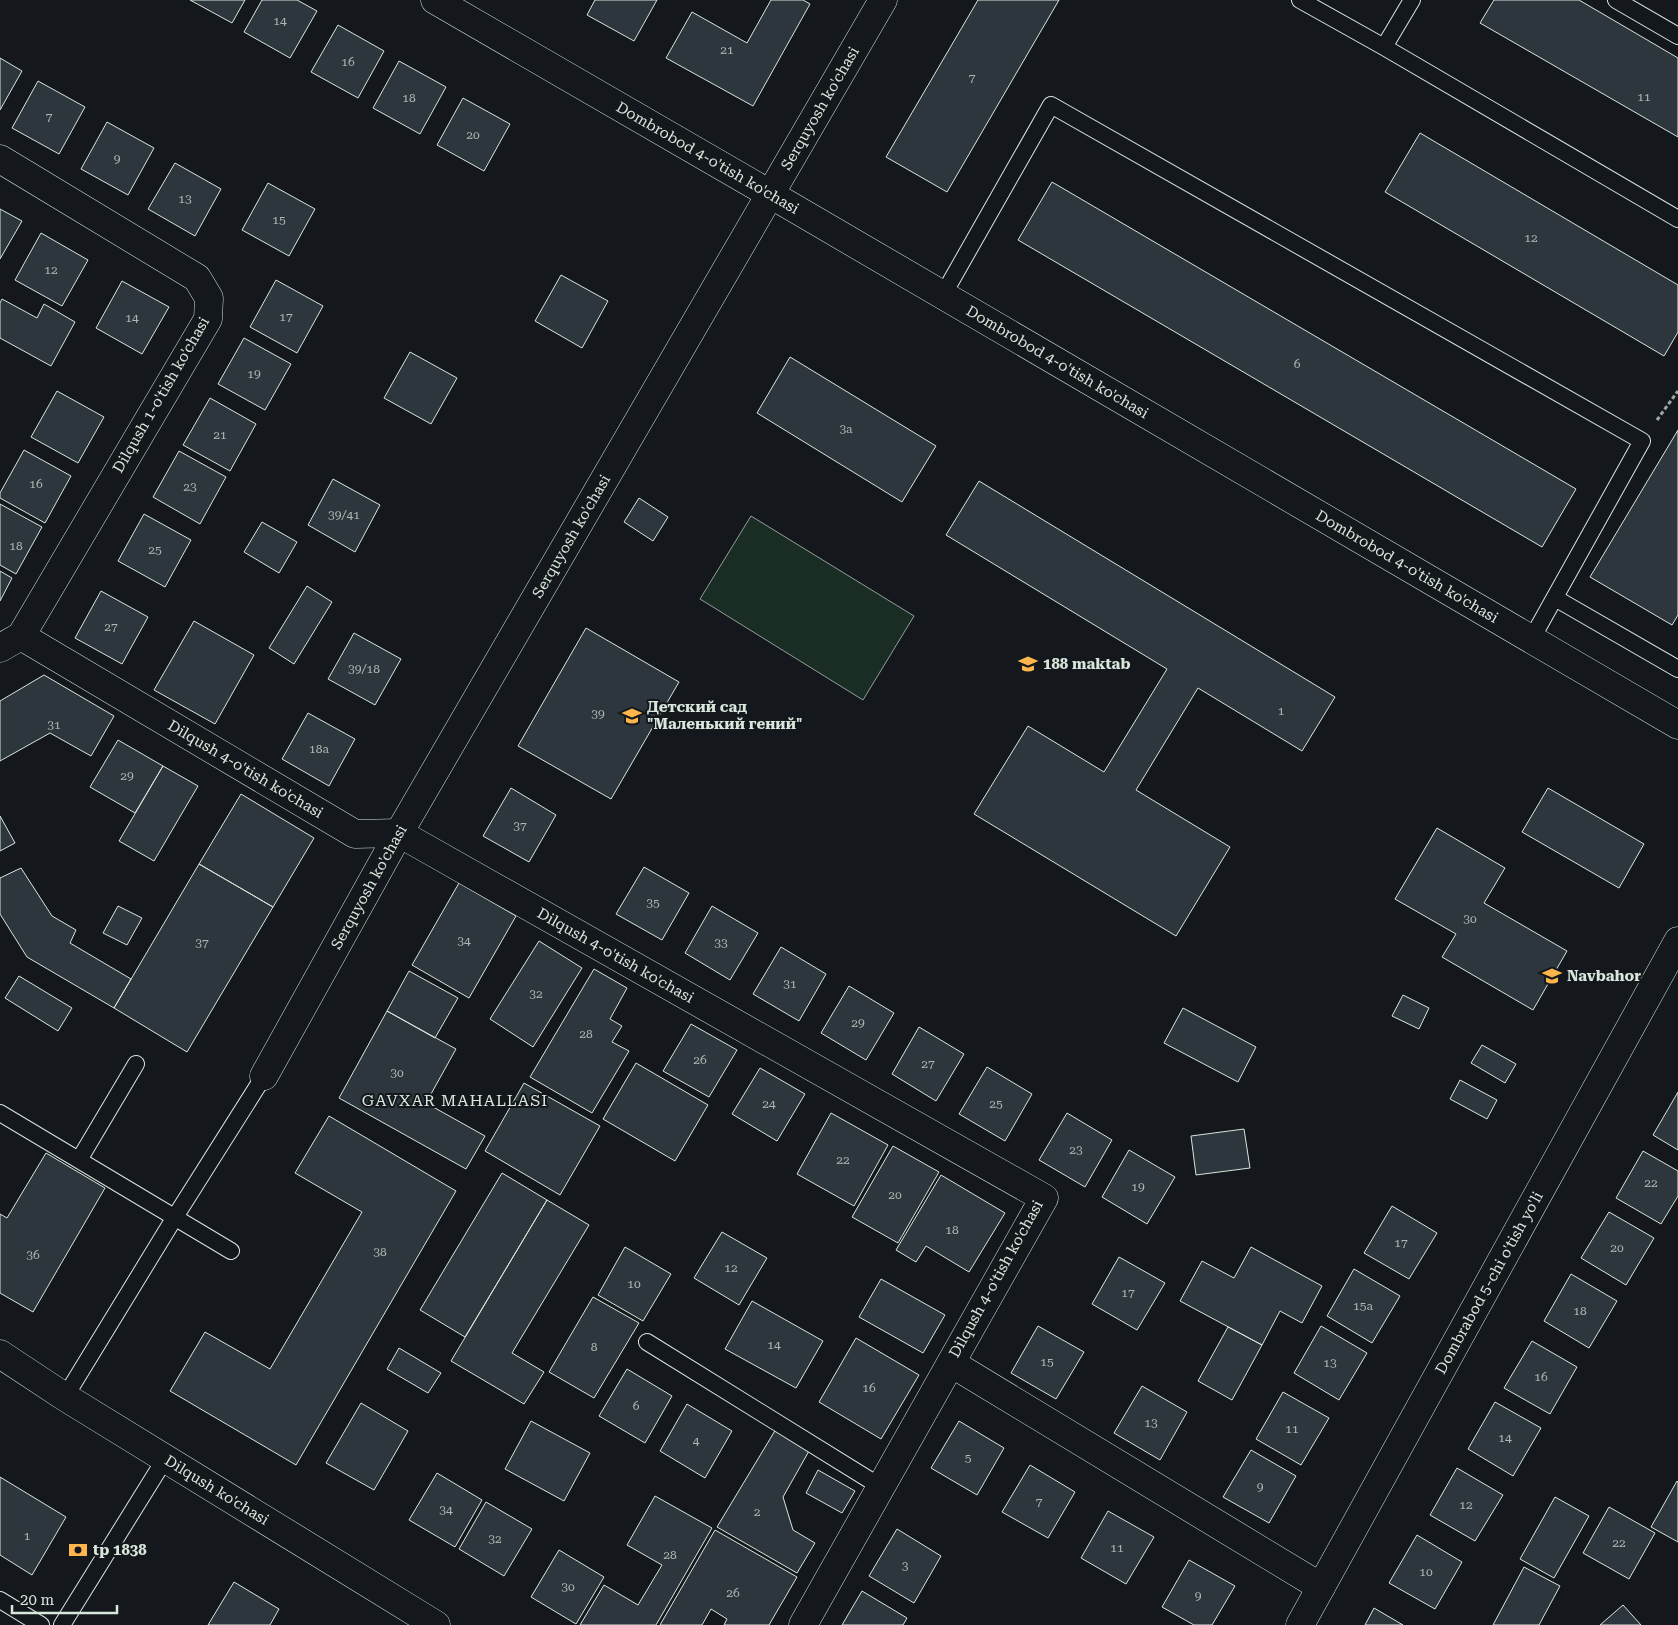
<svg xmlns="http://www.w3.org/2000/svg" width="1678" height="1625" font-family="'Roboto Serif',serif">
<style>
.garden{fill:#1a2d24;stroke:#939e99}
.building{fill:#2c363c;stroke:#d8e6dc}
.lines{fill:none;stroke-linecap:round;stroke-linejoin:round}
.lane-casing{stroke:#d8e6dc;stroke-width:18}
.street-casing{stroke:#d8e6dc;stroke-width:29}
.path{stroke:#9da8a2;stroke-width:3;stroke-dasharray:4 2.5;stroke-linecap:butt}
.lane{stroke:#14181c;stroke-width:16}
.street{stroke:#14181c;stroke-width:28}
.labels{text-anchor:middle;stroke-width:4;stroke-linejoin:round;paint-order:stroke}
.number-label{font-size:12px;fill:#adbab4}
.street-label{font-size:15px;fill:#d8e6dc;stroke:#14181c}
.poi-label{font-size:15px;font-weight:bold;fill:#d8e6dc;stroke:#14181c;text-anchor:start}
.neighbourhood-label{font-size:16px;letter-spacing:1px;fill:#d8e6dc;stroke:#14181c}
</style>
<rect width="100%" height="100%" fill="#14181c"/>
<path class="garden" d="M 751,516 L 914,616 L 863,700 L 700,599 Z"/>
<path class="building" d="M 190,0 L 245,0 L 232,23 Z
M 262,0 L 297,0 L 317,11 L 290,58 L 244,32 Z
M 595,0 L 657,0 L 634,41 L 587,15 Z
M 771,0 L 803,0 L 810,4 L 753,106 L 666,58 L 692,12 L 747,43 Z
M 978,0 L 1059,0 L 947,192 L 886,157 Z
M 1494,0 L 1579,0 L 1678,58 L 1678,137 L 1480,23 Z
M 338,25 L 384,51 L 358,98 L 311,72 Z
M 0,58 L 22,71 L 0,110 Z
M 399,61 L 446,87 L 420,134 L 373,108 Z
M 38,81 L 85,107 L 59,154 L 12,128 Z
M 463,98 L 510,124 L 484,171 L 437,145 Z
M 107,122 L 154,148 L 128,195 L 81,169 Z
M 1420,133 L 1678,285 L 1678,332 L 1664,356 L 1385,192 Z
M 175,163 L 221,189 L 195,236 L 148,209 Z
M 1052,182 L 1576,489 L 1542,547 L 1018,240 Z
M 268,183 L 315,209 L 289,256 L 242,230 Z
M 0,209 L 22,221 L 0,259 Z
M 41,233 L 88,260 L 62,306 L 15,280 Z
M 561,275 L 608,301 L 582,348 L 535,321 Z
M 276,280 L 323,306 L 297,353 L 250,327 Z
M 122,281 L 169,307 L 142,354 L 96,328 Z
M 2,299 L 37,318 L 44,304 L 75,322 L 51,366 L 0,338 L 0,303 Z
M 244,338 L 291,364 L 265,410 L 218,384 Z
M 410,352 L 457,378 L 431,424 L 384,398 Z
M 790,357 L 936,446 L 902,502 L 757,413 Z
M 57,391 L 104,417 L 78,463 L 31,437 Z
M 210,398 L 256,424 L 230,471 L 183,445 Z
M 1678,430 L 1678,615 L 1672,625 L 1590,577 Z
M 24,450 L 71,476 L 45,523 L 0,498 L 0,493 Z
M 179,451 L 226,477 L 200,524 L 153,497 Z
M 333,479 L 380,505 L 355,552 L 308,525 Z
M 979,481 L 1335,697 L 1302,751 L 1198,688 L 1136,790 L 1230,847 L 1176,936 L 974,814 L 1028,726 L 1104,772 L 1167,669 L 946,535 Z
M 639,498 L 668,517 L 653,541 L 624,522 Z
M 0,504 L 42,527 L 16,574 L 0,565 Z
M 144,514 L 191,540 L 165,587 L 118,561 Z
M 262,522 L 297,542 L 279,573 L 244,552 Z
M 0,571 L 12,578 L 0,601 Z
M 307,586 L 332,602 L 294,664 L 269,648 Z
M 101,591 L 148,617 L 122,664 L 75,638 Z
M 194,621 L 254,655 L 215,724 L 154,690 Z
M 586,628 L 679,682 L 611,799 L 518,746 Z
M 354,633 L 401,659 L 375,705 L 328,679 Z
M 44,675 L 114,716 L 91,756 L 50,733 L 0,761 L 0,701 Z
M 308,713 L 355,739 L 329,786 L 282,759 Z
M 118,740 L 163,766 L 135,813 L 90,787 Z
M 163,766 L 198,786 L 154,861 L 119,841 Z
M 511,788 L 556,815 L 529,862 L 483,836 Z
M 1548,788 L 1644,844 L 1619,888 L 1522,832 Z
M 241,794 L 314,838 L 273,907 L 199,864 Z
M 0,816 L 15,843 L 0,851 Z
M 1437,828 L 1505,868 L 1484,903 L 1567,951 L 1533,1010 L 1442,957 L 1456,934 L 1395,899 Z
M 199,864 L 273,907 L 187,1052 L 114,1008 Z
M 644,867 L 689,893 L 662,940 L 616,914 Z
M 21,868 L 52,916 L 76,930 L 70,943 L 131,979 L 114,1008 L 27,957 L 0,914 L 0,878 Z
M 459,883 L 516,916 L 469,998 L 412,965 Z
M 118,906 L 142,918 L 127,945 L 103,933 Z
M 712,906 L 758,933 L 730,980 L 685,953 Z
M 539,941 L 582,968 L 533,1047 L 490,1019 Z
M 781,947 L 826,974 L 799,1021 L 753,994 Z
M 594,969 L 627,988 L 610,1019 L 622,1026 L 612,1042 L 629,1051 L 592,1113 L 530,1077 Z
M 409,971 L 458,998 L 435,1038 L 387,1011 Z
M 19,976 L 72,1008 L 58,1031 L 5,998 Z
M 849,986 L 894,1013 L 866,1060 L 821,1033 Z
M 1403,995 L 1429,1008 L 1419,1029 L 1392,1016 Z
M 1183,1008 L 1256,1047 L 1238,1082 L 1164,1043 Z
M 387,1011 L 456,1049 L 426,1103 L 485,1136 L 466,1169 L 339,1098 Z
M 691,1024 L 737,1050 L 709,1097 L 663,1071 Z
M 919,1027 L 964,1054 L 936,1101 L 892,1074 Z
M 1482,1045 L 1516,1064 L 1505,1083 L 1471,1063 Z
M 636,1063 L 708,1105 L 675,1161 L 603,1119 Z
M 987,1067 L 1032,1094 L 1005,1141 L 959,1114 Z
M 760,1068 L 805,1094 L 777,1141 L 732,1114 Z
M 1460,1080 L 1497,1100 L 1487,1119 L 1450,1099 Z
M 524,1083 L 600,1126 L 560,1195 L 485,1151 Z
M 1678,1092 L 1678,1150 L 1653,1135 Z
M 831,1113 L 888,1145 L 854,1206 L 797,1174 Z
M 1067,1113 L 1112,1140 L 1085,1187 L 1039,1160 Z
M 329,1116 L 456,1191 L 296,1465 L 170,1391 L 205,1332 L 270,1369 L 362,1212 L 295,1173 Z
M 1244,1129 L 1250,1168 L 1196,1175 L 1191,1136 Z
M 893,1146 L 939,1172 L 898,1243 L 852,1217 Z
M 1129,1150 L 1175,1177 L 1147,1224 L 1102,1197 Z
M 1643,1151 L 1678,1171 L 1678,1196 L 1661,1224 L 1616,1198 Z
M 46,1153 L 105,1188 L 33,1312 L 0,1293 L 0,1214 L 7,1218 Z
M 502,1173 L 547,1200 L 465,1337 L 420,1310 Z
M 941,1175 L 1005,1213 L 969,1272 L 926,1246 L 916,1262 L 896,1250 Z
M 547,1200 L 589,1225 L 512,1353 L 544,1372 L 524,1404 L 451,1361 Z
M 1392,1206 L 1437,1233 L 1409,1279 L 1364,1253 Z
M 1609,1212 L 1654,1238 L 1626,1285 L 1581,1258 Z
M 722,1232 L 767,1258 L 739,1305 L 694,1278 Z
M 625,1247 L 671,1274 L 643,1321 L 598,1295 Z
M 1251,1247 L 1322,1286 L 1302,1323 L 1280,1311 L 1262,1345 L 1180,1301 L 1202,1261 L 1234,1278 Z
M 1119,1257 L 1165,1283 L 1137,1330 L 1092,1304 Z
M 1354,1269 L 1400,1296 L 1372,1343 L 1327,1316 Z
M 1571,1274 L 1617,1301 L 1589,1348 L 1544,1321 Z
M 881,1279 L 945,1315 L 923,1353 L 859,1317 Z
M 593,1297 L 639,1323 L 594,1398 L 549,1372 Z
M 752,1301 L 823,1341 L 796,1388 L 725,1349 Z
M 1038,1326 L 1084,1352 L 1056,1399 L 1011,1373 Z
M 1321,1326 L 1367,1353 L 1339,1400 L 1294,1373 Z
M 1228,1327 L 1262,1345 L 1232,1400 L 1198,1381 Z
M 856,1338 L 919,1375 L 881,1439 L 819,1402 Z
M 1532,1341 L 1577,1367 L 1550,1414 L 1504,1388 Z
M 399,1348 L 441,1373 L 428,1393 L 387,1369 Z
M 627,1369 L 672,1396 L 645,1443 L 599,1416 Z
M 1142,1386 L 1187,1412 L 1160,1460 L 1114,1433 Z
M 1283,1392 L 1329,1418 L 1301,1465 L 1256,1439 Z
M 1495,1402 L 1541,1428 L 1513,1476 L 1468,1449 Z
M 361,1403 L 408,1431 L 374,1490 L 326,1463 Z
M 687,1404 L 732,1431 L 705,1478 L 660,1451 Z
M 531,1421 L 590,1453 L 564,1501 L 505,1469 Z
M 959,1421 L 1004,1448 L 977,1495 L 931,1468 Z
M 776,1429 L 809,1451 L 783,1497 L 793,1530 L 815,1543 L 797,1573 L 717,1527 Z
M 1251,1450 L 1296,1476 L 1269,1523 L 1223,1497 Z
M 1030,1465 L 1075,1492 L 1048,1538 L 1002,1512 Z
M 1457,1468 L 1503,1495 L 1475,1541 L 1430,1515 Z
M 818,1470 L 855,1491 L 842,1513 L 806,1493 Z
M 437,1473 L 482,1500 L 455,1547 L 409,1520 Z
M 0,1477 L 66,1517 L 32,1575 L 0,1555 Z
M 1677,1481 L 1678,1482 L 1678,1542 L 1651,1527 Z
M 655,1496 L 712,1528 L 656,1625 L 580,1625 L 604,1585 L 638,1605 L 662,1565 L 627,1545 Z
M 1555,1497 L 1589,1516 L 1554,1578 L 1520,1559 Z
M 486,1502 L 532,1529 L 504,1576 L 459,1549 Z
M 1609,1507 L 1655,1533 L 1629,1579 L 1583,1553 Z
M 1108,1511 L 1154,1537 L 1126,1584 L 1081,1558 Z
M 897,1529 L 941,1556 L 914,1603 L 869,1576 Z
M 715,1530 L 797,1577 L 769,1625 L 724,1625 L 727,1619 L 711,1609 L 702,1625 L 660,1625 Z
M 1417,1535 L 1462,1562 L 1435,1609 L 1389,1583 Z
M 559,1550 L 604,1577 L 576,1624 L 531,1597 Z
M 1189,1560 L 1235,1586 L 1212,1625 L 1194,1625 L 1162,1607 Z
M 1524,1567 L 1560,1586 L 1539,1625 L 1493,1625 Z
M 234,1582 L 279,1609 L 270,1625 L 208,1625 Z
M 862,1591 L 907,1618 L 903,1625 L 842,1625 Z
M 1623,1605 L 1641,1625 L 1600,1625 Z
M 1374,1608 L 1403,1625 L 1365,1625 Z"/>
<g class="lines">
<g class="lane-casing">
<path id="lane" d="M 1300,0 L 1384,47 L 1678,219
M 1616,0 L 1678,36
M 1384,47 L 1412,0
M 943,295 L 1051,105 L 1642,441 L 1531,640
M 1555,598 L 1678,669
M 0,1113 L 231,1251
M 79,1160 L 136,1064
M 647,1342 L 881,1487
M 65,1397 L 175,1217 L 264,1076
M 0,1600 L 41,1625
M 62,1625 L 165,1459"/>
</g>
<g class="street-casing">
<g id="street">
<path id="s1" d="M 435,0 L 770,194 L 1678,725"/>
<path d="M 0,159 L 197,278 L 209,298 L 208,319 L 21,636 L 0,648"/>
<path id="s2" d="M 21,636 L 355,834 L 399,833 L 1044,1198 L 803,1625"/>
<path id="s3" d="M 264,1076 L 399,833 L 883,0"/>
<path id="s4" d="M 0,1354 L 65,1397 L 436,1625"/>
<path d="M 951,1363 L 1321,1587"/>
<path id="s5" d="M 1300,1625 L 1678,941"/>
</g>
</g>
<path class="path" d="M 1657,420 L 1678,391"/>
<use href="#lane" class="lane"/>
<use href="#street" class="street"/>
</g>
<defs>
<g id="school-bare" transform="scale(1.5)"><path d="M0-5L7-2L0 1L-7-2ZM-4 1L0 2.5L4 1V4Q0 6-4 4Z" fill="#ffb74d" stroke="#14181c" stroke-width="2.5" paint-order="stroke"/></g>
<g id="bank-bare" transform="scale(1.5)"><path d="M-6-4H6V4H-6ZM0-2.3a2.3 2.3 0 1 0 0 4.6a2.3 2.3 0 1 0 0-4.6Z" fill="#ffb74d" stroke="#14181c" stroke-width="2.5" paint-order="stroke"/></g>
</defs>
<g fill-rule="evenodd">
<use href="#school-bare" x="1028" y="664"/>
<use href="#school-bare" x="632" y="716"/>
<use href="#school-bare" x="1552" y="976"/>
<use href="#bank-bare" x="78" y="1550"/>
</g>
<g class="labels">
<g class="number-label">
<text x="280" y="25">14</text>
<text x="727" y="54">21</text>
<text x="348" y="66">16</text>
<text x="972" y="82">7</text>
<text x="1644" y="101">11</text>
<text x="409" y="102">18</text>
<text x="49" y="121">7</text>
<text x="473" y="139">20</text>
<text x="117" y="163">9</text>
<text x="185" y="203">13</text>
<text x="279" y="224">15</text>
<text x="1531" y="242">12</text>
<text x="51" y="274">12</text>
<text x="286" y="321">17</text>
<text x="132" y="322">14</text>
<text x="1297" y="368">6</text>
<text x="254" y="378">19</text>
<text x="846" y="433">3a</text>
<text x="220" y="439">21</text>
<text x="36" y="488">16</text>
<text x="190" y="491">23</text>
<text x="344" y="519">39/41</text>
<text x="16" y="550">18</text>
<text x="155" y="554">25</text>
<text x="111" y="631">27</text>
<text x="364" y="673">39/18</text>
<text x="1281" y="715">1</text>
<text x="598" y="718">39</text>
<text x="54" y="729">31</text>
<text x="319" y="753">18a</text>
<text x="127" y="780">29</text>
<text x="520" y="830">37</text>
<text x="653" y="907">35</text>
<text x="1470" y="923">30</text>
<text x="464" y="945">34</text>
<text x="202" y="947">37</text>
<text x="721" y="947">33</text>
<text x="790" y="988">31</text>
<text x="536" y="998">32</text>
<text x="858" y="1027">29</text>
<text x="586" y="1038">28</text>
<text x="700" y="1064">26</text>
<text x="928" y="1068">27</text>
<text x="397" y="1077">30</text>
<text x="769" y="1108">24</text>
<text x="996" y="1108">25</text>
<text x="1076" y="1154">23</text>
<text x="843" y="1164">22</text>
<text x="1651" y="1187">22</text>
<text x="1138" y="1191">19</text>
<text x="895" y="1199">20</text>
<text x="952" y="1234">18</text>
<text x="1401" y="1247">17</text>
<text x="1617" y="1252">20</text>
<text x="380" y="1256">38</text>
<text x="33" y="1259">36</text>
<text x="731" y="1272">12</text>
<text x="634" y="1288">10</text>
<text x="1128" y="1297">17</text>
<text x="1363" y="1310">15a</text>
<text x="1580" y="1315">18</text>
<text x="774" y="1349">14</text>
<text x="594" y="1351">8</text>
<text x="1047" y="1366">15</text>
<text x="1330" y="1367">13</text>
<text x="1541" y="1381">16</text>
<text x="869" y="1392">16</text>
<text x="636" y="1410">6</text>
<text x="1151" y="1427">13</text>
<text x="1292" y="1433">11</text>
<text x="1505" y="1442">14</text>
<text x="696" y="1445">4</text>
<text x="968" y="1462">5</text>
<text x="1260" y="1491">9</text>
<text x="1039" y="1506">7</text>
<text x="1466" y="1509">12</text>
<text x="446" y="1514">34</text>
<text x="757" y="1516">2</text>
<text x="27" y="1540">1</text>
<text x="495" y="1543">32</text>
<text x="1619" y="1547">22</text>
<text x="1117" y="1552">11</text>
<text x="670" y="1559">28</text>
<text x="905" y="1570">3</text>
<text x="1426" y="1576">10</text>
<text x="568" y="1591">30</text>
<text x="733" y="1597">26</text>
<text x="1198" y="1600">9</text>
</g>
<g class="street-label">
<text dy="5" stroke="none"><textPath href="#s3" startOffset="1116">Serquyosh ko'chasi</textPath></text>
<text dy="5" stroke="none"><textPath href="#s1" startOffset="315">Dombrobod 4-o'tish ko'chasi</textPath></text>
<text dy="5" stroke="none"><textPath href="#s1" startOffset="720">Dombrobod 4-o'tish ko'chasi</textPath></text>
<text transform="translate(161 395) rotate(-60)" y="5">Dilqush 1-o'tish ko'chasi</text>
<text dy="5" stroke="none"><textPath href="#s3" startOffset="621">Serquyosh ko'chasi</textPath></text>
<text dy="5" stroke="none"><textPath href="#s1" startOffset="1125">Dombrobod 4-o'tish ko'chasi</textPath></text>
<text dy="5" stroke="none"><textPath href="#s2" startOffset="261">Dilqush 4-o'tish ko'chasi</textPath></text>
<text dy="5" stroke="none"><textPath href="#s3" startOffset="216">Serquyosh ko'chasi</textPath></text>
<text dy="5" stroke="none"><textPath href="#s2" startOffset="681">Dilqush 4-o'tish ko'chasi</textPath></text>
<text transform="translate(996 1279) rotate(-61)" y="5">Dilqush 4-o'tish ko'chasi</text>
<text dy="5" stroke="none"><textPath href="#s5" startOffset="391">Dombrabod 5-chi o'tish yo'li</textPath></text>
<text dy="5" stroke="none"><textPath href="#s4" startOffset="256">Dilqush ko'chasi</textPath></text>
</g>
<g class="poi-label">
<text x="1043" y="669">188 maktab</text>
<text x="647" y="712">Детский сад<tspan x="647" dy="17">"Маленький гений"</tspan></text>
<text x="1567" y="981">Navbahor</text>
<text x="93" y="1555">tp 1838</text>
</g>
<g class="neighbourhood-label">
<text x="455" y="1106">GAVXAR MAHALLASI</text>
</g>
</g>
<path d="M12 1605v8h105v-8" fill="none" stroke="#d8e6dc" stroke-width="2.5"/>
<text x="20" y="1605" font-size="15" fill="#d8e6dc" stroke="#14181c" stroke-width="4" paint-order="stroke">20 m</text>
</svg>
